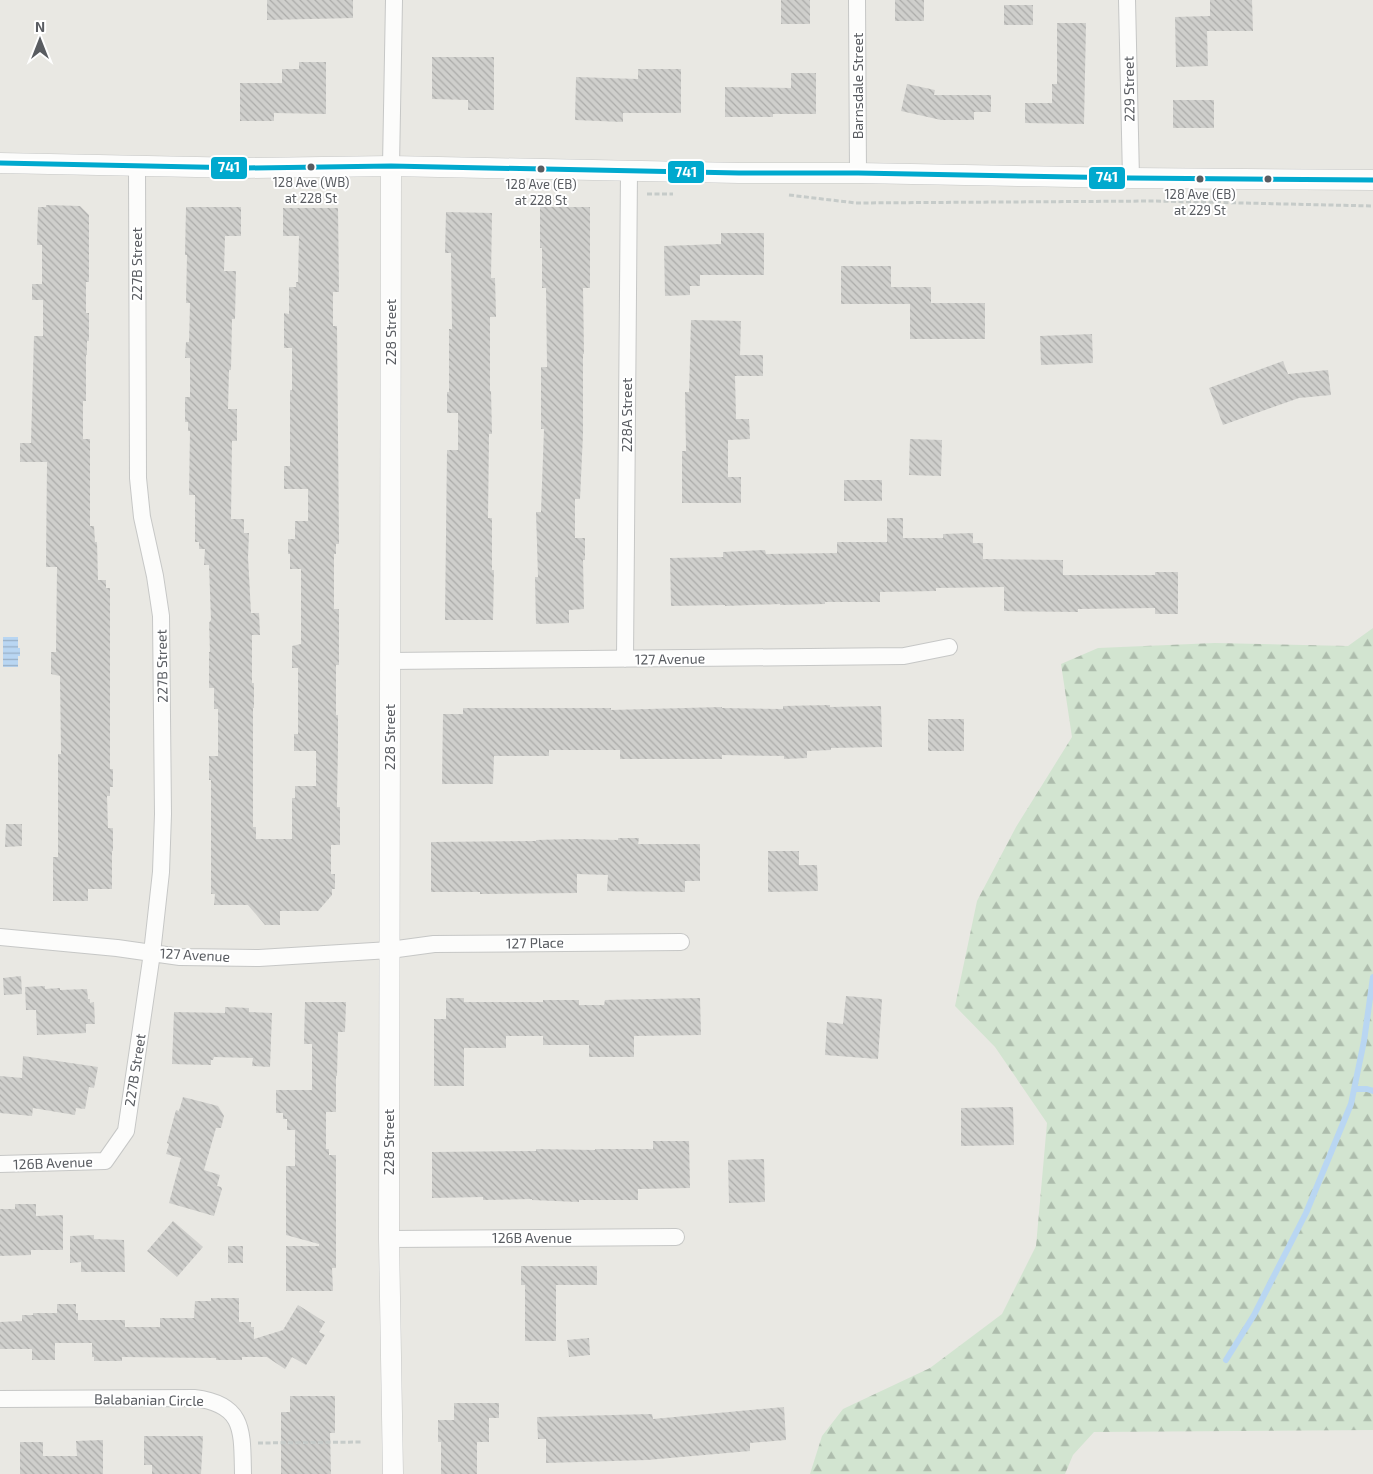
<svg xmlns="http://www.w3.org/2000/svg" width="1373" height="1474" font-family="'Exo 2',sans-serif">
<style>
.forest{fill:url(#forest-firs)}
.water{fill:url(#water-rules)}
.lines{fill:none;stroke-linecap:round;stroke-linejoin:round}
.stream{stroke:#b9d6f2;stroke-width:6}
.building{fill:url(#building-back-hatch)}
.minor-casing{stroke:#c6c7c6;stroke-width:18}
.tertiary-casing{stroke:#c6c7c6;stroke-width:21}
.path{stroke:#c6cbc9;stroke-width:3;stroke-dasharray:5 2.5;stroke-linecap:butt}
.minor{stroke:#fcfcfb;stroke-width:16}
.tertiary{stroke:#fcfcfb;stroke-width:20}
.bus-1-casing{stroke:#fff;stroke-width:9}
.bus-1{stroke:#00a9ce;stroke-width:5}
.bus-dot{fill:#595c61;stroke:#fff;stroke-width:2}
.labels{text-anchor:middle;stroke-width:4;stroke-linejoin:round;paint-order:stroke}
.bus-label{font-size:13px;fill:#595c61;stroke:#fff}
.street-label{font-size:14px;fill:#595c61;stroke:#fff}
.line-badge{stroke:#fff;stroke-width:2}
.badge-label{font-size:14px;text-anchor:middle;font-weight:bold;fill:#fff}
</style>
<defs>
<pattern id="forest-firs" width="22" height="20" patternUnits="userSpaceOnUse" patternTransform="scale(1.25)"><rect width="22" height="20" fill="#d2e4d0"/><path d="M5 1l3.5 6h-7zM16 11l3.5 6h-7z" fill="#adbcac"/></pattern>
<pattern id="water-rules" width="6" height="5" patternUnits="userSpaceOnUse" patternTransform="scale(1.25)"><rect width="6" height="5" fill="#b9d6f2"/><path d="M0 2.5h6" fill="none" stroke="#99b1c7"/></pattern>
<pattern id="building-back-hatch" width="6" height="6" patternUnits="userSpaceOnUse" patternTransform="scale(1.25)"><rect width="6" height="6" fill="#cfcfcc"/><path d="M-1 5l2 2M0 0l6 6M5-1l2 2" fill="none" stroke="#ababa9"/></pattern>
</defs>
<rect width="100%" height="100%" fill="#e9e8e3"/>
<path class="forest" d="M 1373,628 L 1373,1430 L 1094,1432 L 1073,1455 L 1065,1474 L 810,1474 L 822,1436 L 843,1409 L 930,1368 L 1002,1314 L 1036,1246 L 1047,1123 L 995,1047 L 955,1006 L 977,901 L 1016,827 L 1072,737 L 1061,664 L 1098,648 L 1215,643 L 1348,646 Z"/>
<path class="water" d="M 3,637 L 18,637 L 18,648 L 20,648 L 20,656 L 18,656 L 18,667 L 3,667 Z"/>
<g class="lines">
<path class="stream" d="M 1355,1089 L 1367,1089 L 1373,1091
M 1226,1360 L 1254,1315 L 1306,1213 L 1351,1104 L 1364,1041 L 1373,977"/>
</g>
<path class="building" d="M 267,0 L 353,0 L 353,18 L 267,20 Z
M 781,0 L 810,0 L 810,24 L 781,24 Z
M 895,0 L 924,0 L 924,21 L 895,21 Z
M 1210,0 L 1252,0 L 1253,31 L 1207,31 L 1208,66 L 1176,67 L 1175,17 L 1210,16 Z
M 1004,5 L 1033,5 L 1033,25 L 1004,25 Z
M 1057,23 L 1086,23 L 1084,124 L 1025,123 L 1025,103 L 1052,103 L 1052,84 L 1057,84 Z
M 432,57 L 494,57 L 494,110 L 468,110 L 468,100 L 432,99 Z
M 299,62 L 326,62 L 326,114 L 274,113 L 274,121 L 240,121 L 240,83 L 282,83 L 282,69 L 299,69 Z
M 638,69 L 681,69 L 681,113 L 623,113 L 623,122 L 575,120 L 576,77 L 638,79 Z
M 791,73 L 816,73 L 816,114 L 773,114 L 773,117 L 725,117 L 725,87 L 791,88 Z
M 907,84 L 935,90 L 934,95 L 991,95 L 991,112 L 974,112 L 974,120 L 941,120 L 901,111 Z
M 1173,100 L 1214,100 L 1214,128 L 1173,128 Z
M 46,205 L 80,206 L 89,215 L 89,282 L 86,282 L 86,313 L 89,313 L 89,341 L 87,341 L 87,355 L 86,355 L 86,401 L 83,401 L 83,439 L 90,439 L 90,526 L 94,526 L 95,542 L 97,542 L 98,580 L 106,580 L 106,588 L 110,588 L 110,769 L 113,769 L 113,787 L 110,787 L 110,796 L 107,796 L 108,828 L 113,828 L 113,851 L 112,851 L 112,889 L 88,889 L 88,901 L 53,901 L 53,857 L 58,857 L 58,754 L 61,754 L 60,676 L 51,674 L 51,652 L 56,652 L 57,567 L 46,567 L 47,462 L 20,462 L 20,443 L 31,443 L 34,336 L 43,336 L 43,300 L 32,300 L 32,284 L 42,284 L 42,245 L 37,245 L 38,207 L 46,207 Z
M 186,207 L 241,207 L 241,236 L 225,236 L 224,271 L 236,271 L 235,319 L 232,319 L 231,370 L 229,370 L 228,409 L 237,409 L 237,441 L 232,441 L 231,519 L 244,519 L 244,533 L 249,533 L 248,557 L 251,613 L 259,613 L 260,635 L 252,635 L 252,683 L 254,683 L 254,708 L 253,708 L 253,827 L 256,827 L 256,839 L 292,839 L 292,798 L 295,798 L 295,786 L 316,786 L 316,751 L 294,751 L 294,734 L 298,734 L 298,668 L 292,668 L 292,646 L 301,644 L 301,569 L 290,569 L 290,554 L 288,554 L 288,539 L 295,539 L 295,521 L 308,521 L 308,489 L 284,489 L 284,466 L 290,466 L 290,390 L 292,390 L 292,348 L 284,348 L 284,313 L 289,314 L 289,287 L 296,287 L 296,282 L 298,282 L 299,236 L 283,236 L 283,208 L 338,208 L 339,292 L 333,292 L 333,326 L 337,326 L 339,544 L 336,544 L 336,554 L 334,554 L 334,609 L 339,609 L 339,665 L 336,665 L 336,715 L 338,715 L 338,747 L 337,801 L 337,807 L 340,807 L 340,845 L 331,845 L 331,874 L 335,874 L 335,889 L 332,889 L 332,895 L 318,911 L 280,911 L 280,925 L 265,925 L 248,905 L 214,905 L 215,894 L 211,894 L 211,780 L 209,780 L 209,756 L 218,756 L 218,709 L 214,709 L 214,688 L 209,688 L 209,652 L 210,652 L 209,623 L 211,620 L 209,565 L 204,565 L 205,549 L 199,549 L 199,542 L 195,542 L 195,495 L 189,495 L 190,431 L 188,431 L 188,422 L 185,422 L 185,397 L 190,397 L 190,358 L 185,358 L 186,342 L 189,342 L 190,303 L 186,303 L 187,255 L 185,255 Z
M 540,207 L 590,207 L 590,288 L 583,288 L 584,354 L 583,354 L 583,434 L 580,499 L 575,499 L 575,538 L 585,538 L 585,560 L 583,560 L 584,609 L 569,610 L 569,623 L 536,624 L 535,577 L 538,577 L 536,512 L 541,512 L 544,429 L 541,429 L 541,367 L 547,367 L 546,288 L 542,288 L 542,248 L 540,248 Z
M 446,212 L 492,213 L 491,278 L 495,278 L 496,317 L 490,317 L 490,391 L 491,391 L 492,434 L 489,434 L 488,518 L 492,518 L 492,570 L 494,570 L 493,620 L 445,620 L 447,450 L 458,450 L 458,413 L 447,413 L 447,392 L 449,392 L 449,329 L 452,329 L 451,253 L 445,253 Z
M 721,233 L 764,233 L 764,275 L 700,275 L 700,286 L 690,286 L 690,295 L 665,296 L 664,246 L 721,244 Z
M 841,266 L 891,266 L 891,287 L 931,287 L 931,303 L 985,303 L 985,339 L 910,339 L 910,304 L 841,304 Z
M 691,320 L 741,321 L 740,355 L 763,355 L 763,376 L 735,376 L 736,419 L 749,419 L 750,439 L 728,440 L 728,477 L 741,477 L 741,503 L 682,503 L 682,451 L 686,451 L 685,392 L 689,392 Z
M 1092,334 L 1093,363 L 1041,365 L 1040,336 Z
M 1283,361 L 1288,374 L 1328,370 L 1331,395 L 1299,398 L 1223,425 L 1209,388 Z
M 910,439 L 942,440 L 941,476 L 909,475 Z
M 844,480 L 882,480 L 882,501 L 844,501 Z
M 887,518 L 903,518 L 903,538 L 943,538 L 943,534 L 973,533 L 973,543 L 983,543 L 983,559 L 1063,560 L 1063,575 L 1155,575 L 1155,572 L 1178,572 L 1178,614 L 1155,614 L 1155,608 L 1078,609 L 1078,612 L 1004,611 L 1004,587 L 936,588 L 936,591 L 880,592 L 880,602 L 825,602 L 825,604 L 780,605 L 780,604 L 725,606 L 725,605 L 671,606 L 670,558 L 723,557 L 723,552 L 765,550 L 766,554 L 837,553 L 837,542 L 887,542 Z
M 830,705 L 830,707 L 881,706 L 882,747 L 831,748 L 831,750 L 807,751 L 807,758 L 784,759 L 784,756 L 722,755 L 722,759 L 620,759 L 620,750 L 549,750 L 549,756 L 494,756 L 493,784 L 442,784 L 443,714 L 463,714 L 463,708 L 611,708 L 611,710 L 722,707 L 722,708 L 783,709 L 783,706 Z
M 928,719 L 964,719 L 964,751 L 928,751 Z
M 6,824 L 22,824 L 22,846 L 5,847 Z
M 618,838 L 639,838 L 638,844 L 700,844 L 700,881 L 685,881 L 685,892 L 607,891 L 608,875 L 577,874 L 577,893 L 480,894 L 480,892 L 431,892 L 431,842 L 536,841 L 536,840 L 576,839 L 618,840 Z
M 768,851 L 799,851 L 799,865 L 817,865 L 818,891 L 768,892 Z
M 21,976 L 22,994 L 4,995 L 3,978 Z
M 45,986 L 45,989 L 60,988 L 60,990 L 87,989 L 88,999 L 90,999 L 90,1003 L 94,1002 L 95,1024 L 86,1024 L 86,1033 L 37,1035 L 36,1010 L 26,1010 L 25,987 Z
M 846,996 L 882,999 L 878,1059 L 825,1055 L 827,1022 L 843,1024 Z
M 446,998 L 464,998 L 464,1002 L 543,1002 L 543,1000 L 579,1000 L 579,1005 L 604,1005 L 605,1000 L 700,998 L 701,1035 L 634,1036 L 634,1057 L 589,1057 L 589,1045 L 543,1045 L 543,1036 L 506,1036 L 506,1048 L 464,1048 L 464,1086 L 434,1086 L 434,1019 L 446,1019 Z
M 305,1002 L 346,1002 L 345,1032 L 338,1032 L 337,1076 L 336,1076 L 336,1112 L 326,1112 L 326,1149 L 329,1149 L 329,1155 L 336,1155 L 336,1268 L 332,1268 L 333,1291 L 286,1291 L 286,1246 L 319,1246 L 319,1244 L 286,1235 L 286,1166 L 295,1166 L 295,1130 L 287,1130 L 287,1119 L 283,1119 L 283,1113 L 276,1113 L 276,1090 L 312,1090 L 312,1044 L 304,1044 Z
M 225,1007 L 249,1008 L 249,1012 L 272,1013 L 270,1067 L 252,1066 L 253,1058 L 214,1057 L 213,1060 L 211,1060 L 211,1065 L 172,1064 L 174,1012 L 225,1013 Z
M 23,1056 L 98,1067 L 94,1088 L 89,1087 L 85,1109 L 76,1108 L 75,1115 L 33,1108 L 32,1116 L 0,1113 L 0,1076 L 22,1078 Z
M 183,1097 L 218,1106 L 224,1116 L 221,1128 L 216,1128 L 204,1170 L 220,1175 L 217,1186 L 221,1187 L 222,1189 L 214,1216 L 169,1203 L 181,1158 L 166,1154 L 169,1144 L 167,1143 L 176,1110 L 179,1111 Z
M 1013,1107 L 1014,1145 L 961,1146 L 961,1108 Z
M 653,1141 L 689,1141 L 690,1188 L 638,1189 L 638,1200 L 579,1200 L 579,1202 L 532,1200 L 532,1199 L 483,1200 L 483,1197 L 432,1198 L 432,1152 L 536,1151 L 536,1149 L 595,1150 L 595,1149 L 653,1149 Z
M 764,1159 L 765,1202 L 729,1203 L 728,1160 Z
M 15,1204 L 36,1204 L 36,1216 L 63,1215 L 63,1250 L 31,1250 L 31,1255 L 0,1256 L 0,1209 L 15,1209 Z
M 173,1221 L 203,1247 L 177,1277 L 147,1251 Z
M 94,1235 L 94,1239 L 124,1240 L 125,1272 L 81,1272 L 81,1262 L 70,1263 L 70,1236 Z
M 228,1246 L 243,1246 L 243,1263 L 228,1263 Z
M 521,1266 L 597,1266 L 597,1285 L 556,1285 L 556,1341 L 525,1341 L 525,1285 L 521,1285 Z
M 211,1298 L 239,1298 L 239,1322 L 251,1322 L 251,1327 L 254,1327 L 254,1339 L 283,1330 L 298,1305 L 325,1322 L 319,1332 L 325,1335 L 306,1365 L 292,1357 L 285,1369 L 267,1357 L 242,1357 L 242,1360 L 216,1360 L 216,1358 L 122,1357 L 122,1361 L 94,1361 L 94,1357 L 92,1357 L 92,1343 L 55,1343 L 55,1360 L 32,1360 L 32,1349 L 0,1349 L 0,1322 L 22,1321 L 22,1315 L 33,1315 L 33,1313 L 57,1313 L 57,1304 L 76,1304 L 76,1313 L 78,1313 L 78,1320 L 125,1320 L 125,1327 L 160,1327 L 160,1318 L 194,1318 L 195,1301 L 211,1301 Z
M 589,1338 L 590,1355 L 569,1357 L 567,1340 Z
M 290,1396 L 335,1396 L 335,1433 L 330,1433 L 331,1474 L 281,1474 L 281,1412 L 290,1412 Z
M 454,1403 L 499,1403 L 499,1418 L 489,1418 L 489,1442 L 477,1442 L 477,1474 L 441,1474 L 441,1442 L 438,1442 L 438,1420 L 454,1420 Z
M 784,1407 L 786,1440 L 750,1443 L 750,1451 L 647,1460 L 546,1463 L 546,1439 L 538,1439 L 537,1417 L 652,1414 L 653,1419 Z
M 144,1436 L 203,1436 L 201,1474 L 152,1474 L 152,1465 L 144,1465 Z
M 103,1440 L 103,1474 L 20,1474 L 20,1442 L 43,1442 L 43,1456 L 77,1456 L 76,1441 Z"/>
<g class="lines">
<g class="minor-casing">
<path id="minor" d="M 857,0 L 858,173
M 1127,0 L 1131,178
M 391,166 L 394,0
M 625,659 L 629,171
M 390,661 L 904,656 L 949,647
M 0,937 L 117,948 L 180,957 L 259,958 L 390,950 L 434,944 L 681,942
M 0,1164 L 105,1161 L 126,1131 L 152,953 L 161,872 L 163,814 L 161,616 L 155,576 L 142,517 L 138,478 L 137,165
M 389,1239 L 676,1237
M 0,1399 L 194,1398 C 245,1404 242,1431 243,1474"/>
</g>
<g class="tertiary-casing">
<path id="tertiary" d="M 0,163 L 245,168 L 391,166 L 739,173 L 858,173 L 1131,178 L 1373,180
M 391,166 L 389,1239 L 393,1474"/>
</g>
<path class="path" d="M 647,194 L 673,194
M 789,195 L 856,203 L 1155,201 L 1373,206
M 258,1443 L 362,1442"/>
<use href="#minor" class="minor"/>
<use href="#tertiary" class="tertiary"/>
<g class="bus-1-casing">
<path id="bus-1" d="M 0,163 L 245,168 L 391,166 L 739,173 L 858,173 L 1131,178 L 1373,180"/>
</g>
<use href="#bus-1" class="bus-1"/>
</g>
<g class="bus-dot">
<circle cx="311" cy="167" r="4.5"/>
<circle cx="541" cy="169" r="4.5"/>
<circle cx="1200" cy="179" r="4.5"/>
<circle cx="1268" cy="179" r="4.5"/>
</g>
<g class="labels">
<g class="bus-label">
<text x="311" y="187">128 Ave (WB)<tspan x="311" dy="16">at 228 St</tspan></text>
<text x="541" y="189">128 Ave (EB)<tspan x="541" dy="16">at 228 St</tspan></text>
<text x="1200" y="199">128 Ave (EB)<tspan x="1200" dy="16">at 229 St</tspan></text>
</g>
<g class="street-label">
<text transform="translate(858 86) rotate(-90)" y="5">Barnsdale Street</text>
<text transform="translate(1129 89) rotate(-91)" y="5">229 Street</text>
<text transform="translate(137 264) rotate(-90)" y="5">227B Street</text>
<text transform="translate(391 332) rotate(-90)" y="5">228 Street</text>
<text transform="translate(627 415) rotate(-90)" y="5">228A Street</text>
<text transform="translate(670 659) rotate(-1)" y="5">127 Avenue</text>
<text transform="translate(162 666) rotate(-91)" y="5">227B Street</text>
<text transform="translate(390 737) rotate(-90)" y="5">228 Street</text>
<text transform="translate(535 943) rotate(-1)" y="5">127 Place</text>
<text transform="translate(195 955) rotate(3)" y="5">127 Avenue</text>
<text transform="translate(135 1070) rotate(-81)" y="5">227B Street</text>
<text transform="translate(389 1142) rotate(-90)" y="5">228 Street</text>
<text transform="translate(53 1163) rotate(-2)" y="5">126B Avenue</text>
<text x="532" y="1243">126B Avenue</text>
<text transform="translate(149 1400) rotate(1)" y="5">Balabanian Circle</text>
</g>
</g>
<g class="line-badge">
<rect x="210" y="156" width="38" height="24" rx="5" fill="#00a9ce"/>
<rect x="667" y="160" width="38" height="24" rx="5" fill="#00a9ce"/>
<rect x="1088" y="166" width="38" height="24" rx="5" fill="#00a9ce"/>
</g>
<g class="badge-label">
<text x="229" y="172">741</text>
<text x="686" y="177">741</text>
<text x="1107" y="182">741</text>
</g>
<g transform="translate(40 40)" stroke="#ffffff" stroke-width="4" paint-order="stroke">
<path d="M0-4L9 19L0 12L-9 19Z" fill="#595c61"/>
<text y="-8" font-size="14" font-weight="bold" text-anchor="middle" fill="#595c61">N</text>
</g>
</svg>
